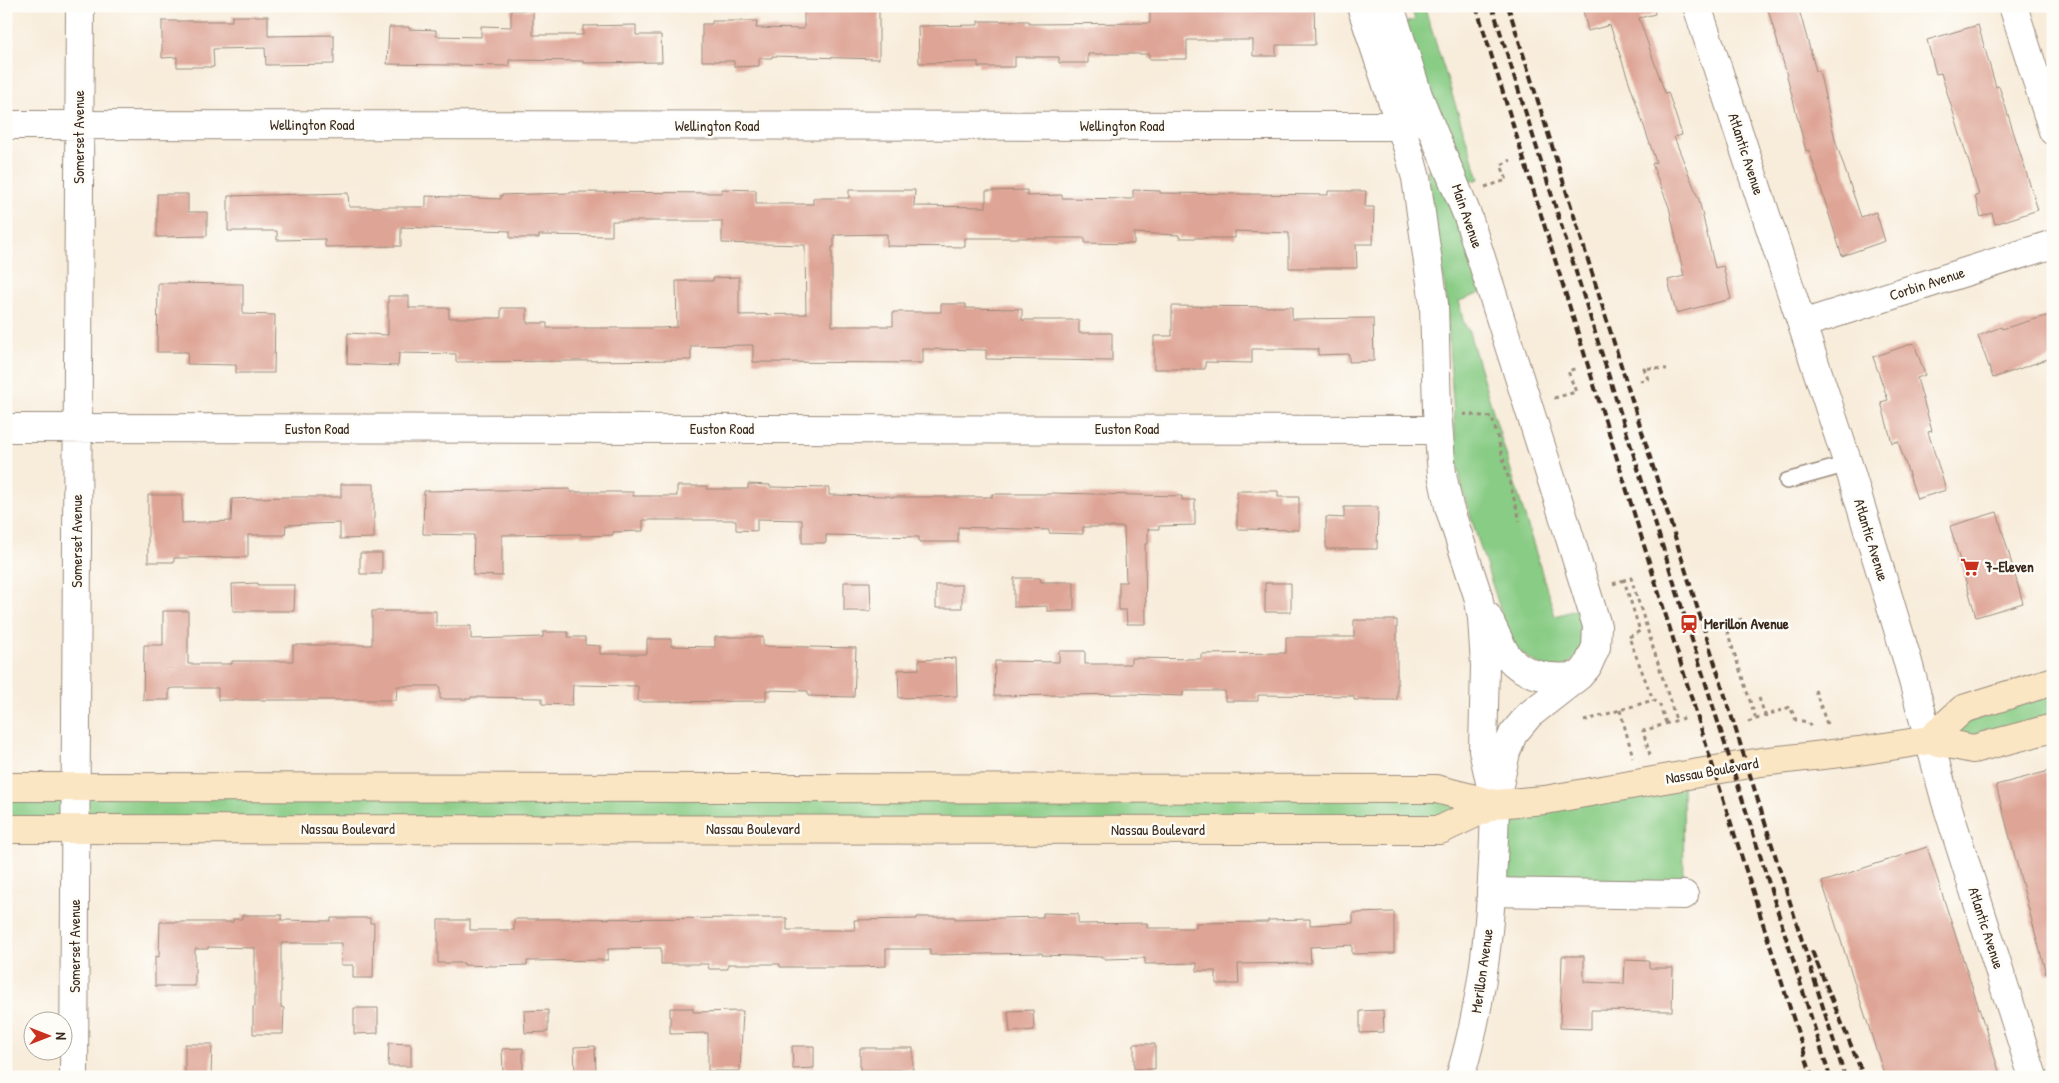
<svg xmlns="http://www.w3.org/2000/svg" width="2059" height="1083" font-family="'Patrick Hand',sans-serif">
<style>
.grass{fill:#89cc85;stroke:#627b52}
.building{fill:#dea495}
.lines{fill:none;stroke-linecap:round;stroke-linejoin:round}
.service-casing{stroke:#9a8b7c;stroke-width:18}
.minor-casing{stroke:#9a8b7c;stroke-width:30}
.tertiary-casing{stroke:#9a8b7c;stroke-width:30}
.secondary-casing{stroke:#9a8b7c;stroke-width:30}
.path{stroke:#9a8b7c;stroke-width:3;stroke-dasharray:4 4;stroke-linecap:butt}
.service{stroke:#fff;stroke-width:15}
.minor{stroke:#fff;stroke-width:28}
.tertiary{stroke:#fff;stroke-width:28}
.secondary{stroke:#fbe6c4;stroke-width:28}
.rail{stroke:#3b2a1e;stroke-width:4;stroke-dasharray:8 4;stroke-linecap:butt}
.labels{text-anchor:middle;stroke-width:5;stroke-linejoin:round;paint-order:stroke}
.street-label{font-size:15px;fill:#3b2a1e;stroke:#fdfcf7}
.poi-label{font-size:15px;font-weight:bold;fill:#3b2a1e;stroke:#fdfcf7;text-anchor:start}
</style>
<rect width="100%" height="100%" fill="#fdfcf7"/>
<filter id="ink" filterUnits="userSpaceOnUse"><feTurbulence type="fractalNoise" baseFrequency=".02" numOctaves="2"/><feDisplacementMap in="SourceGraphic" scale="10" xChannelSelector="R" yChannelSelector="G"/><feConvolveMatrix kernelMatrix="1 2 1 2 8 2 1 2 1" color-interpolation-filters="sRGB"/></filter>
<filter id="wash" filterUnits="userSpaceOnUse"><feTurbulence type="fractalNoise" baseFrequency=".0096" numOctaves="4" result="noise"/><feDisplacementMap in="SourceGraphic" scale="20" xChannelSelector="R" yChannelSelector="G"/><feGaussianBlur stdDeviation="1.12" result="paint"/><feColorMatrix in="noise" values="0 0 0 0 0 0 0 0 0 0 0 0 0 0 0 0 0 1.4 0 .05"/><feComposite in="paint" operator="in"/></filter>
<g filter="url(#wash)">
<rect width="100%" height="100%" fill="#f8ecda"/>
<path class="grass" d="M 1411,6 L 1424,6 L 1479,179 L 1466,183 L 1404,23 L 1415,20 Z
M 1440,168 L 1481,293 L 1459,301 C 1462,311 1461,322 1468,329 L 1555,616 L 1579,609 L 1582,621 L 1582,646 L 1576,658 L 1569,663 L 1563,667 L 1544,668 L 1512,647 L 1462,489 L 1457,459 L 1445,288 L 1427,170 Z
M 2053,695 L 2053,714 L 1966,741 L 1957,734 L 1961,724 Z
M 1683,776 L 1684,895 L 1491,892 L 1495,804 Z
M 1388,789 L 1475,808 L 1440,830 L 6,829 L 6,790 Z"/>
<g id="blocks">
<path class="building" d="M 804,6 L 879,6 L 879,59 L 772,56 L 772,58 L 759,58 L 759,66 L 734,67 L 734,61 L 702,61 L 702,24 L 712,24 L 712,21 L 757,21 L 756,28 L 804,29 Z
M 1253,6 L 1314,6 L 1315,45 L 1276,45 L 1276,56 L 1253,56 L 1253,40 L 1187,40 L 1187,59 L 1149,59 L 1149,54 L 1088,54 L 1088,63 L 1059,63 L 1059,57 L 1015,57 L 1015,67 L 978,67 L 978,62 L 919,63 L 918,26 L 978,25 L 978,21 L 1029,21 L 1029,24 L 1150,23 L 1150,7 L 1253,8 Z
M 1582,6 L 1654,6 L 1655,14 L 1639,18 L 1665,93 L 1668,92 L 1682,135 L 1674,137 L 1699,200 L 1715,268 L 1723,266 L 1731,299 L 1676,313 L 1668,280 L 1684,276 L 1669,207 L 1652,164 L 1656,162 L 1610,25 L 1588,31 Z
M 1767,6 L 1798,6 L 1816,71 L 1819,71 L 1836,143 L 1861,217 L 1876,212 L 1885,241 L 1842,256 L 1809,150 L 1806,151 L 1785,68 Z
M 511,10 L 533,10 L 533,35 L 583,35 L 583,26 L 636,25 L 636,35 L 661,35 L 662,62 L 583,63 L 583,61 L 509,60 L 509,66 L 387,64 L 389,27 L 409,27 L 409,29 L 436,30 L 436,36 L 481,37 L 481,26 L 511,27 Z
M 232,16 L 268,16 L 268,36 L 334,35 L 334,64 L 266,65 L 265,48 L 213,49 L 214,67 L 177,67 L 177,57 L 162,58 L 162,21 L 232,21 Z
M 1978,25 L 1996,87 L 1999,86 L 2038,210 L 1995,224 L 1992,213 L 1981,217 L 1975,196 L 1979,195 L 1941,73 L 1936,74 L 1927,40 Z
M 722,189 L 756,190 L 756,204 L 813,204 L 813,198 L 849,198 L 849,190 L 915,190 L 914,206 L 986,207 L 986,191 L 1027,190 L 1027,196 L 1062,195 L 1062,198 L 1133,199 L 1133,190 L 1160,191 L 1160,193 L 1328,195 L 1328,191 L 1366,191 L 1365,207 L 1374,207 L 1373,244 L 1356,244 L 1357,268 L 1289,268 L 1289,233 L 1235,231 L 1235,238 L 1179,238 L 1179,235 L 1134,233 L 1134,244 L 1085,243 L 1085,238 L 965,238 L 965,247 L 887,246 L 887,234 L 834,235 L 834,247 L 832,247 L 832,326 L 893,326 L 893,312 L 941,312 L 941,304 L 966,304 L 966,308 L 1022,309 L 1022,320 L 1079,320 L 1079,333 L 1112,333 L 1112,361 L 986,359 L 986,350 L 923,349 L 923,363 L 753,362 L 753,345 L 691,346 L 691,360 L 456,362 L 456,354 L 399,353 L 398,366 L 347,364 L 348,333 L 388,335 L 388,296 L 409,296 L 409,308 L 449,308 L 449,318 L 501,318 L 501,308 L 527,308 L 527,323 L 547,323 L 547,328 L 660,328 L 677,327 L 676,281 L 713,281 L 713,278 L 739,277 L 739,315 L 806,314 L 805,245 L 722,243 L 722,221 L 612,221 L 612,236 L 539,235 L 539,238 L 510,238 L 510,231 L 401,227 L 401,246 L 325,247 L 325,239 L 277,240 L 277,231 L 228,231 L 228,196 L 348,193 L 349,207 L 426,207 L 426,196 L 501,199 L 501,195 L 571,193 L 572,192 L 722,193 Z
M 157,194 L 188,194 L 188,212 L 207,212 L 207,236 L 157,237 Z
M 158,283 L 243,284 L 243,314 L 275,315 L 274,373 L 236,373 L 236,365 L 187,364 L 188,352 L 157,352 Z
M 1172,306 L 1292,307 L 1292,319 L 1373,318 L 1374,361 L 1349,362 L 1349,354 L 1318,355 L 1318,349 L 1252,349 L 1252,363 L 1205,362 L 1205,369 L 1154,369 L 1154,336 L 1172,336 Z
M 2053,314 L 2053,357 L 1993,378 L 1978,336 L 2001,327 L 2002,329 Z
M 1914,343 L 1925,375 L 1917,378 L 1932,431 L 1928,432 L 1946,490 L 1917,499 L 1898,441 L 1892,443 L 1881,402 L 1888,400 L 1873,357 Z
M 341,484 L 374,484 L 374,538 L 340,539 L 340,523 L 286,525 L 285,535 L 248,535 L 248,557 L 174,558 L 174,562 L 148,562 L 148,495 L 182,495 L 182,523 L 231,521 L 232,499 L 286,497 L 341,497 Z
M 748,484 L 770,485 L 770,487 L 829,488 L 829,495 L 890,496 L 890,497 L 992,497 L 992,494 L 1051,494 L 1051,493 L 1182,496 L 1182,500 L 1195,500 L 1195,525 L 1159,526 L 1159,529 L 1148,529 L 1148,544 L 1145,544 L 1146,624 L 1127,624 L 1126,610 L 1119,610 L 1119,582 L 1126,582 L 1124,527 L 1083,527 L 1083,534 L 1049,533 L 1049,530 L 958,527 L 958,542 L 919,542 L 919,537 L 826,535 L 826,543 L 802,543 L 802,520 L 757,519 L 757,531 L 736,530 L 736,520 L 643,520 L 643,531 L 613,532 L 613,535 L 581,536 L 581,534 L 502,535 L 502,576 L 473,575 L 474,535 L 423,534 L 424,491 L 570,489 L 570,492 L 633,492 L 633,496 L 677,496 L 677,486 L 707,486 L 707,489 L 748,489 Z
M 1237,491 L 1278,491 L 1278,497 L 1299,497 L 1299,530 L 1237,529 Z
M 1344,507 L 1378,507 L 1377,549 L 1326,549 L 1326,517 L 1344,518 Z
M 1997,512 L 2023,603 L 1976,617 L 1950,526 Z
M 360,553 L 382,553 L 382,574 L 360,574 Z
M 1014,578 L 1040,578 L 1041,582 L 1074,582 L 1074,611 L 1047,611 L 1047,606 L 1014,607 Z
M 844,582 L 870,582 L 871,611 L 844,611 Z
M 258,583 L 258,585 L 295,585 L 294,611 L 233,611 L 232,584 Z
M 1265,583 L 1291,583 L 1291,612 L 1265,612 Z
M 936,585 L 962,585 L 962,608 L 936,608 Z
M 163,611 L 188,611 L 188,664 L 232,664 L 232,661 L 293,661 L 293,645 L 372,645 L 372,611 L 436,611 L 436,626 L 471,626 L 471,639 L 543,637 L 543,632 L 568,632 L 568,637 L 585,637 L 585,645 L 600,646 L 600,654 L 647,654 L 647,639 L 671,639 L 671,646 L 715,647 L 715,637 L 763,637 L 763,646 L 856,648 L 854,697 L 808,696 L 808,691 L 766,690 L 766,701 L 638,702 L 638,686 L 573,685 L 572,705 L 542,704 L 542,698 L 471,697 L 471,699 L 440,699 L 440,686 L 397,686 L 396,700 L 218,700 L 218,688 L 173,688 L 169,689 L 169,700 L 143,700 L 144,645 L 163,645 Z
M 1354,620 L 1397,620 L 1397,700 L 1354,700 L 1354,696 L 1258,695 L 1258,701 L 1225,701 L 1225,691 L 1183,691 L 1183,696 L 1130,694 L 994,696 L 995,661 L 1059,662 L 1059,651 L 1085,651 L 1085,664 L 1131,664 L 1131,658 L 1201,659 L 1201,654 L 1286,653 L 1286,637 L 1354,637 Z
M 956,658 L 957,696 L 899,698 L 898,670 L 919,669 L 919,660 Z
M 2053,770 L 2053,973 L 2046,974 L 1996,785 Z
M 1927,847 L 2001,1077 L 1885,1077 L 1822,882 Z
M 1394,912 L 1394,953 L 1352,954 L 1352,945 L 1310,947 L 1311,963 L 1238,964 L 1239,984 L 1216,984 L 1216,971 L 1197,971 L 1197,963 L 1145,964 L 1145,958 L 1104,959 L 1104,957 L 1042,955 L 1042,953 L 930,955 L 930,949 L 886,949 L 886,966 L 859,967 L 780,967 L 780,964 L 728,964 L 728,969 L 709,969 L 708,964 L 661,964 L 661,948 L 608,949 L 608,960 L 527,961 L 527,965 L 494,966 L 464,965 L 464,963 L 438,963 L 438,920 L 470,920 L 470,930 L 514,930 L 514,919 L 787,918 L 787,930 L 855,930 L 854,920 L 917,919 L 917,917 L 955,917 L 955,919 L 1043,917 L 1043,913 L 1078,914 L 1078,924 L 1147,923 L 1147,928 L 1196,928 L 1196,923 L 1268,922 L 1268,920 L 1310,919 L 1310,925 L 1353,923 L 1353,913 Z
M 242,915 L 282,915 L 281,920 L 331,921 L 331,918 L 370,918 L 370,923 L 374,923 L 373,978 L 353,978 L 353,965 L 341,965 L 342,943 L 281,943 L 281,1007 L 284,1008 L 283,1034 L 253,1034 L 253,1007 L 255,1007 L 255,948 L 208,947 L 208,949 L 195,949 L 195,986 L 155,986 L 155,956 L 159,957 L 160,922 L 233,922 L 233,919 L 242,919 Z
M 1562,956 L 1584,956 L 1584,982 L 1624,984 L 1625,960 L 1649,961 L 1649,968 L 1673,968 L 1672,1011 L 1591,1010 L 1591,1029 L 1560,1028 Z
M 354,1008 L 378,1008 L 378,1033 L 354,1034 Z
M 670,1008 L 693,1008 L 693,1012 L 743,1011 L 740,1071 L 708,1071 L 708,1033 L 670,1034 Z
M 548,1010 L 548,1032 L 525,1033 L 524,1011 Z
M 1033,1010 L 1034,1030 L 1010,1032 L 1008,1011 Z
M 1383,1010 L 1384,1032 L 1360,1033 L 1360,1011 Z
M 389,1043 L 411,1044 L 411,1066 L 388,1066 Z
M 185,1044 L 212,1044 L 211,1077 L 185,1077 Z
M 1134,1044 L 1155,1044 L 1155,1069 L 1134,1069 Z
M 595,1046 L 596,1073 L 575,1074 L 574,1047 Z
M 792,1046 L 814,1046 L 814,1068 L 793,1069 Z
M 523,1048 L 523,1072 L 503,1073 L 502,1049 Z
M 860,1048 L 913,1048 L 913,1070 L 860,1070 Z"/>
</g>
</g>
<g filter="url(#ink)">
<use href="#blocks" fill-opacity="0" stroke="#9a8b7c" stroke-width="1"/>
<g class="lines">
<g class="service-casing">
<path id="service" d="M 1787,481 L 1848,464"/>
</g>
<g class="minor-casing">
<path id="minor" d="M 1361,6 L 1408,149 L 1416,178 L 1434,304 L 1437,410 L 1442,474 L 1449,507 L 1478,596 L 1482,618 L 1485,665 L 1483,750 L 1493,796
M 1390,6 L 1418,95 L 1468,217 L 1561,509 L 1597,626 L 1596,647 L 1587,667 L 1579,676 L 1529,715 L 1513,734 L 1506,752 L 1495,804
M 1697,6 L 1848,464 L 1907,659 L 1946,802 L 2033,1077
M 2013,6 L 2053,131
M 6,125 L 1368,126 L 1389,126 L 1428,120
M 1802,324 L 2053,244
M 6,428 L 1438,430
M 1487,616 C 1493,628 1498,640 1505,652 C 1520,677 1553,680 1579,676
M 1491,892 L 1684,895
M 74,1077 L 80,6"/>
</g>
<g class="tertiary-casing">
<path id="tertiary" d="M 1460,1077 C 1487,989 1493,895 1495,804"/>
</g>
<g class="secondary-casing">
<path id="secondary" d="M 1929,740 L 1963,709 L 2053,681
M 6,787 L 1436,789 L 1495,804 L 1545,800 L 1761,762 L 1859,751 L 1929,740 L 1973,749 L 2053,728
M 6,829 L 1440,830 L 1495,804"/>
</g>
<path class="path" d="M 1485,187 L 1507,180 L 1501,165 L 1511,160
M 1640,381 L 1648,379 L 1644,368 L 1667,369
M 1554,398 L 1576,392 L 1568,371 L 1577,368
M 1463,414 L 1492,417 L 1520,521
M 1613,584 L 1624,580
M 1742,619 L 1725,625 L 1756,719
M 1629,637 L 1640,631 L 1624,580 L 1631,578 L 1676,720
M 1630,640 L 1653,700 L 1659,703 L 1666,723
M 1815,690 L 1828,727
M 1759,698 L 1765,715
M 1620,710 L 1633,757
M 1584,721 L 1653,700
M 1748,722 L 1790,707 L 1796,720 L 1808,722 L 1812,730
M 1650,755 L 1643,731 L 1687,717"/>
<use href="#service" class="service"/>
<use href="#minor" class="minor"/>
<use href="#tertiary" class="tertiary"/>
<use href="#secondary" class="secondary"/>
<path class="rail" d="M 1476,6 L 1713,767 L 1812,1077
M 1492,6 L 1830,1077
M 1508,6 L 1845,1077
M 1812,951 L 1864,1077"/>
</g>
</g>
<defs>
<g id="supermarket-bare" transform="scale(1.5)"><path d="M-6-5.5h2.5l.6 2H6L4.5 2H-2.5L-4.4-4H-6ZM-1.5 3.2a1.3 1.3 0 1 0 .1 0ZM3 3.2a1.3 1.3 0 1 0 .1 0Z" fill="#c8321e" stroke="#fdfcf7" stroke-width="2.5" paint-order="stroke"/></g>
<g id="station-bare" transform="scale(1.5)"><path d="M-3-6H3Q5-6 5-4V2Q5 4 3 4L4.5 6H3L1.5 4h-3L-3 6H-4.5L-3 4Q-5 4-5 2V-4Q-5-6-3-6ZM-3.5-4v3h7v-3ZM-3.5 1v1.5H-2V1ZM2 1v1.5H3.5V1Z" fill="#c8321e" stroke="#fdfcf7" stroke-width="2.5" paint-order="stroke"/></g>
</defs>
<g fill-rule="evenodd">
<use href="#supermarket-bare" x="1970" y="567"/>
<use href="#station-bare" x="1689" y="624"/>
</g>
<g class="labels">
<g class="street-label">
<text x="312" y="130">Wellington Road</text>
<text x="717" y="131">Wellington Road</text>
<text x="1122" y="131">Wellington Road</text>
<text transform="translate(79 137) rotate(-90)" y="5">Somerset Avenue</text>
<text transform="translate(1746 154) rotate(72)" y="5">Atlantic Avenue</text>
<text transform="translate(1467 216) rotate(71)" y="5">Main Avenue</text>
<text transform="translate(1927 284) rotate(-18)" y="5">Corbin Avenue</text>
<text x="317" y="434">Euston Road</text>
<text x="722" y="434">Euston Road</text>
<text x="1127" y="434">Euston Road</text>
<text transform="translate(1871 540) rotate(73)" y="5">Atlantic Avenue</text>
<text transform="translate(77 541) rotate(-90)" y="5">Somerset Avenue</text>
<text transform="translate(1712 771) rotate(-10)" y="5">Nassau Boulevard</text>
<text x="348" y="834">Nassau Boulevard</text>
<text x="753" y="834">Nassau Boulevard</text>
<text x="1158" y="835">Nassau Boulevard</text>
<text transform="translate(1986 928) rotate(72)" y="5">Atlantic Avenue</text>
<text transform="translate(75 946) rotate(-90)" y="5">Somerset Avenue</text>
<text transform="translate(1482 971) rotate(-82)" y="5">Merillon Avenue</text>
</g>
<g class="poi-label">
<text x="1985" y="572">7-Eleven</text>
<text x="1704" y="629">Merillon Avenue</text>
</g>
</g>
<rect width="2059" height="1083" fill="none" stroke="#fdfcf7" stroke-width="25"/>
<g transform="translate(48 1036) rotate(90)"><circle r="24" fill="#fdfcf7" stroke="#afa8a0"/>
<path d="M0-4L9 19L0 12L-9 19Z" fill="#c8321e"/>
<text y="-8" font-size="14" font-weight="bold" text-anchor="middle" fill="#3b2a1e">N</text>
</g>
</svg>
